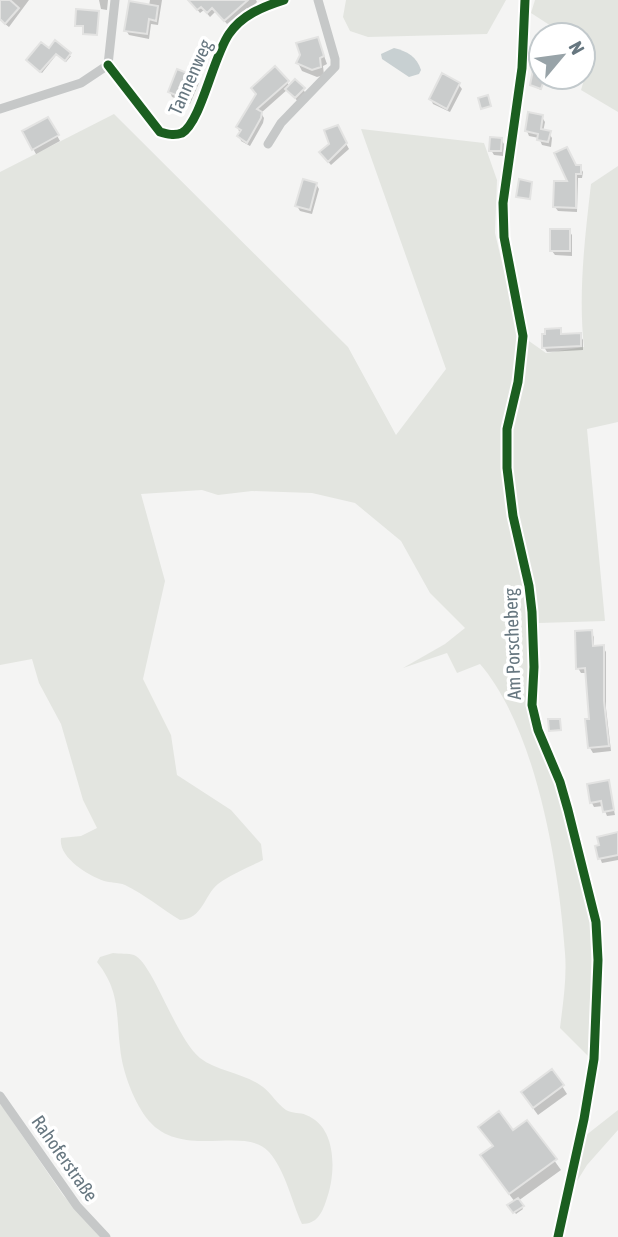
<svg xmlns="http://www.w3.org/2000/svg" width="618" height="1237" font-family="'Asap Condensed',sans-serif">
<style>
.green{fill:#e3e5e0}
.water{fill:#c8d0d2}
.shadow{fill:#0003}
.building{fill:#cacccc;stroke:#e3e3e2;stroke-width:2}
.lines{fill:none;stroke-linecap:round;stroke-linejoin:round}
.minor{stroke:#c6c8c8;stroke-width:9}
.cycleway-casing{stroke:#fff;stroke-width:13}
.cycleway{stroke:#1b5e20;stroke-width:9}
.labels{text-anchor:middle;stroke-width:7;stroke-linejoin:round;paint-order:stroke}
.street-label{font-size:19px;fill:#677780;stroke:#fff}
</style>
<rect width="100%" height="100%" fill="#f4f4f3"/>
<path class="green" d="M 346,0 L 506,0 L 487,34 L 368,37 L 350,31 L 343,17 Z
M 535,0 L 618,0 L 618,112 L 581,90 L 592,53 L 583,47 L 583,35 L 565,35 L 531,13 Z
M 114,114 L 348,347 L 396,435 L 446,369 L 361,129 L 484,143 L 497,180 L 495,233 L 519,334 L 546,353 L 584,347 C 578,293 585,237 591,184 L 618,166 L 618,422 L 587,429 L 605,621 L 539,623 L 532,629 L 542,750 L 555,779 L 562,803 L 593,928 L 594,958 L 590,1058 L 560,1028 C 563,1003 567,978 565,953 C 559,868 537,730 480,664 L 457,673 L 447,653 L 403,668 L 445,644 L 465,628 L 430,593 L 401,541 L 355,503 L 312,493 L 252,491 L 218,495 L 202,490 L 141,494 L 165,581 L 143,679 L 171,735 L 177,775 L 231,810 L 261,844 L 263,860 C 249,867 231,874 218,884 C 204,895 203,919 180,920 C 162,909 144,894 125,885 C 118,882 110,883 104,881 C 87,875 58,857 61,838 L 81,836 L 97,828 L 83,800 L 61,724 L 39,683 L 32,659 L 0,665 L 0,172 Z
M 113,953 C 119,954 129,953 134,955 C 153,963 175,1037 200,1058 C 218,1072 245,1073 263,1087 C 272,1094 277,1104 286,1110 C 293,1114 300,1112 306,1115 C 338,1127 336,1175 326,1201 C 322,1213 317,1224 302,1224 C 291,1200 286,1172 269,1152 C 246,1125 183,1160 149,1121 C 134,1103 122,1071 120,1047 C 116,1013 120,991 97,962 L 100,957 Z
M 0,1103 L 63,1195 L 100,1237 L 0,1237 Z
M 618,1110 L 618,1130 L 587,1165 L 574,1186 L 585,1136 Z"/>
<path class="water" d="M 394,48 C 407,51 417,57 421,70 L 419,74 L 409,77 L 382,59 L 381,54 Z"/>
<path class="shadow" d="M 0,0 L 29,0 L 9,27 L 0,20 Z
M 99,0 L 108,0 L 107,10 L 101,9 Z
M 150,0 L 162,0 L 158,25 L 151,24 L 149,39 L 129,35 L 126,30 L 149,6 Z
M 190,0 L 256,0 L 257,2 L 249,10 L 247,8 L 227,24 L 216,11 L 210,17 L 204,10 L 200,13 Z
M 318,39 L 327,64 L 323,66 L 324,75 L 317,77 L 302,71 L 298,63 L 302,56 Z
M 49,50 L 71,56 L 66,62 L 57,54 L 42,73 L 29,62 Z
M 541,64 L 541,77 L 550,77 L 549,81 L 545,80 L 541,90 L 531,85 Z
M 443,76 L 459,85 L 462,89 L 450,112 L 433,104 L 431,99 Z
M 196,78 L 199,83 L 190,104 L 172,97 L 170,92 Z
M 287,82 L 290,87 L 303,89 L 306,94 L 298,102 L 288,89 L 261,113 L 264,118 L 263,123 L 250,146 L 241,141 L 238,127 L 258,95 Z
M 542,117 L 545,122 L 543,132 L 549,133 L 552,138 L 551,147 L 542,145 L 539,138 L 529,136 L 527,131 Z
M 48,119 L 60,141 L 36,154 L 24,132 Z
M 337,127 L 349,149 L 331,165 L 324,157 Z
M 501,139 L 504,144 L 503,156 L 494,155 L 491,150 Z
M 575,167 L 580,167 L 583,172 L 582,178 L 578,178 L 577,212 L 558,211 L 555,207 L 570,183 Z
M 316,184 L 319,189 L 312,214 L 300,211 L 297,206 Z
M 569,231 L 572,235 L 572,256 L 555,255 L 552,251 Z
M 560,330 L 563,336 L 580,335 L 583,340 L 583,350 L 547,352 L 544,347 Z
M 591,632 L 594,637 L 594,647 L 603,647 L 606,652 L 606,708 L 611,751 L 593,753 L 590,748 L 591,721 L 587,673 L 581,673 L 578,668 Z
M 608,782 L 615,815 L 607,816 L 603,806 L 594,807 L 592,803 Z
M 618,837 L 618,860 L 602,863 L 600,858 Z
M 562,1086 L 567,1094 L 538,1115 L 527,1100 Z
M 527,1122 L 561,1170 L 518,1201 L 523,1209 L 516,1214 L 510,1206 L 515,1202 L 488,1166 L 494,1147 L 486,1137 L 513,1133 Z"/>
<path class="building" d="M 0,0 L 10,0 L 19,8 L 5,24 L 0,19 Z
M 188,0 L 248,0 L 224,21 L 212,8 L 207,13 L 201,7 L 197,10 Z
M 129,1 L 158,6 L 156,21 L 149,19 L 147,34 L 124,31 Z
M 76,9 L 99,11 L 97,35 L 83,34 L 83,26 L 75,26 Z
M 318,37 L 324,56 L 320,58 L 321,67 L 312,70 L 296,63 L 300,55 L 296,43 Z
M 55,40 L 71,53 L 65,61 L 56,54 L 40,72 L 26,60 L 41,42 L 49,48 Z
M 540,56 L 541,77 L 545,77 L 541,89 L 530,85 L 534,65 L 536,66 Z
M 275,66 L 289,81 L 257,109 L 262,112 L 261,118 L 247,143 L 237,136 L 241,130 L 236,127 L 256,94 L 251,88 Z
M 177,69 L 197,77 L 188,100 L 168,92 Z
M 442,73 L 460,83 L 447,109 L 429,99 Z
M 295,79 L 305,88 L 295,98 L 285,89 Z
M 488,95 L 491,106 L 481,109 L 478,98 Z
M 528,112 L 543,115 L 541,129 L 551,131 L 548,142 L 537,140 L 538,134 L 525,131 Z
M 48,117 L 59,135 L 32,150 L 22,131 Z
M 338,125 L 347,143 L 328,162 L 319,152 L 329,144 L 324,130 Z
M 490,137 L 502,138 L 501,151 L 489,151 Z
M 567,147 L 576,165 L 581,165 L 581,174 L 576,174 L 576,208 L 553,207 L 554,181 L 567,181 L 554,153 Z
M 303,179 L 317,183 L 310,210 L 295,206 Z
M 519,179 L 532,182 L 530,199 L 516,197 Z
M 550,229 L 570,229 L 570,251 L 550,251 Z
M 561,328 L 561,334 L 581,333 L 581,346 L 542,348 L 542,334 L 545,334 L 545,329 Z
M 592,630 L 593,646 L 604,645 L 604,701 L 609,746 L 588,748 L 585,719 L 589,719 L 585,668 L 576,669 L 575,631 Z
M 548,719 L 560,719 L 561,730 L 549,731 Z
M 609,780 L 614,810 L 603,812 L 601,801 L 590,803 L 587,784 Z
M 618,832 L 618,855 L 598,859 L 595,846 L 599,845 L 597,837 Z
M 552,1069 L 564,1085 L 533,1108 L 521,1092 Z
M 499,1111 L 513,1130 L 527,1120 L 557,1159 L 509,1194 L 480,1155 L 493,1146 L 478,1127 Z
M 518,1198 L 524,1206 L 513,1213 L 507,1205 Z"/>
<g class="lines">
<path class="minor" d="M 525,0 L 522,68 L 503,203 L 504,237 L 523,336 L 518,382 L 507,429 L 507,468 L 513,516 L 529,586 L 532,612 L 534,667 L 532,705 L 538,730 L 560,782 L 568,810 L 596,922 L 598,960 L 594,1059 L 584,1119 L 558,1237
M 108,65 L 160,132 C 167,134 174,136 182,133 C 201,122 213,57 229,34 C 242,15 262,7 284,0
M 0,109 L 81,83 L 108,65 L 115,0
M 268,144 L 281,123 L 335,67 L 335,59 L 318,0
M 0,1096 L 77,1206 L 106,1237"/>
<g class="cycleway-casing">
<path id="cycleway" d="M 525,0 L 522,68 L 503,203 L 504,237 L 523,336 L 518,382 L 507,429 L 507,468 L 513,516 L 529,586 L 532,612 L 534,667 L 532,705 L 538,730 L 560,782 L 568,810 L 596,922 L 598,960 L 594,1059 L 584,1119 L 558,1237
M 108,65 L 160,132 C 167,134 174,136 182,133 C 201,122 213,57 229,34 C 242,15 262,7 284,0"/>
</g>
<use href="#cycleway" class="cycleway"/>
</g>
<g class="labels">
<g class="street-label">
<text transform="translate(190 77) rotate(-66)" y="7">Tannenweg</text>
<text transform="translate(512 644) rotate(-92)" y="7">Am Porscheberg</text>
<text transform="translate(65 1158) rotate(55)" y="7">Rahoferstraße</text>
</g>
</g>
<g transform="translate(562 56) rotate(61)"><circle r="33" fill="#ffffff" stroke="#c2c9cc" stroke-width="2"/>
<path d="M0-5L12 26L0 18L-12 26Z" fill="#98a3a8"/>
<text y="-10" font-size="19" font-weight="bold" text-anchor="middle" fill="#677780">N</text>
</g>
</svg>
